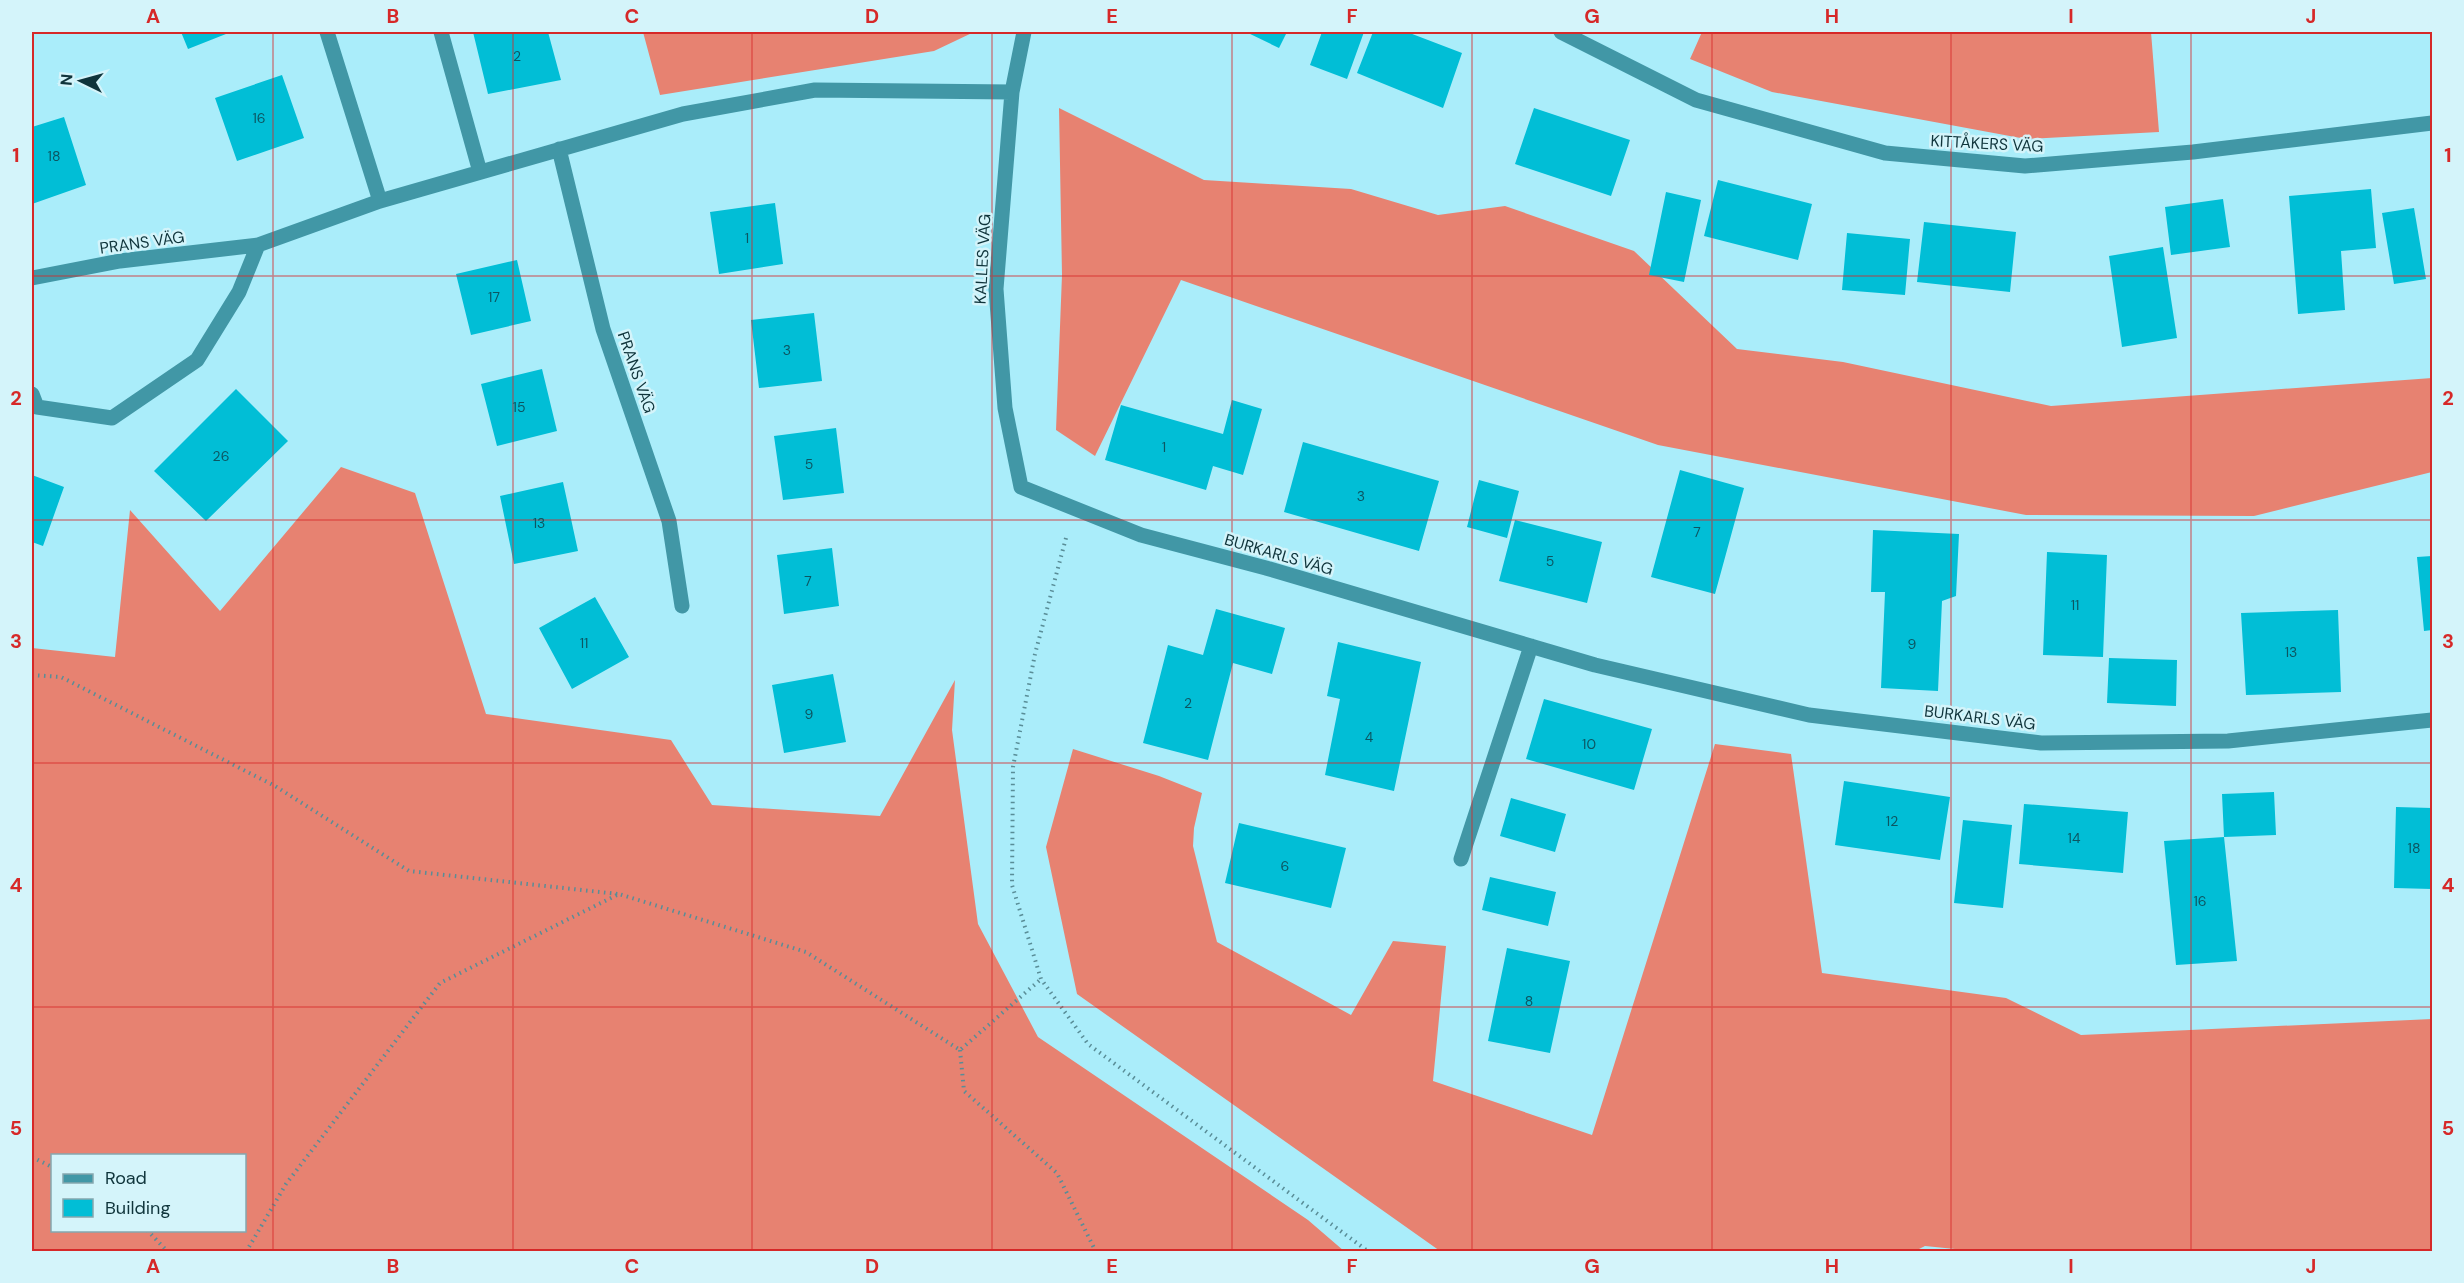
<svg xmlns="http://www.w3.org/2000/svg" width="2464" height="1283" font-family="'DM Sans',sans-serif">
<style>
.forest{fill:#e78271;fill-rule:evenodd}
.building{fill:#01bed6}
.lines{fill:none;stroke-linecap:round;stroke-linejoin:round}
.path{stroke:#598d97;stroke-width:4;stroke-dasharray:1.5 4.5;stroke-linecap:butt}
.minor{stroke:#4197a6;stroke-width:15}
.grid{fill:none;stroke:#d62828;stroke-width:1.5;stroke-opacity:0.55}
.labels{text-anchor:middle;stroke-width:5;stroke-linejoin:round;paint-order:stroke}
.number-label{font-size:14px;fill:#0c5662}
.street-label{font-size:16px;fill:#0f343b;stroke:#d4f4fa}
.neatline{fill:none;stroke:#d62828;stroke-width:2}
.grid-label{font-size:20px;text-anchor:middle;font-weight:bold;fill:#d62828}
</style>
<rect width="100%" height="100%" fill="#aaedfa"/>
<path class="forest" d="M 643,32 L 974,32 L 934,51 L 660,95 Z
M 1702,32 L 2151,32 L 2159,132 L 2026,139 L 1772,92 L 1690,59 Z
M 1059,108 L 1204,180 L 1351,189 L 1438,215 L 1505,206 L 1634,251 L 1737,349 L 1843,362 L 2051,406 L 2432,378 L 2432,472 L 2254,516 L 2026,515 L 1658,445 L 1181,280 L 1095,456 L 1056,430 L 1062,275 Z
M 341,467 L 415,493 L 486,714 L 671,740 L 712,805 L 880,816 L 955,680 L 952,730 L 978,924 L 1038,1037 L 1308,1220 L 1344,1251 L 32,1251 L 32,648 L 115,657 L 130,510 L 220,611 ZM 52,1156 L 244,1156 L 244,1230 L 52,1230 Z
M 1715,744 L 1791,754 L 1822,973 L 2006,998 L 2081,1035 L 2432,1019 L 2432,1250 L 1985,1252 L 1925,1246 L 1913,1252 L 1440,1251 L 1077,994 L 1046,847 L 1073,749 L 1159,776 L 1202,793 L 1194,828 L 1193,846 L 1217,942 L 1351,1015 L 1393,941 L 1446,946 L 1433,1081 L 1592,1135 Z"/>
<path class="building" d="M 181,32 L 231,32 L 188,49 Z
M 473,32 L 548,32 L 561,80 L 488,94 Z
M 1246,32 L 1287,32 L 1279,48 Z
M 1322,32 L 1364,32 L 1347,79 L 1310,65 Z
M 1373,32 L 1407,32 L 1462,53 L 1443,108 L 1357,73 Z
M 282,75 L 304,138 L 237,161 L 215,98 Z
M 1534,108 L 1630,140 L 1611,196 L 1515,164 Z
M 64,117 L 86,185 L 32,204 L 32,127 Z
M 1718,180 L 1812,204 L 1798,260 L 1704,236 Z
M 2371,189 L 2376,248 L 2341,251 L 2345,310 L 2298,314 L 2289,196 Z
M 1666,192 L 1701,200 L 1684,282 L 1649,275 Z
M 2223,199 L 2230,247 L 2171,255 L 2165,207 Z
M 775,203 L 783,264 L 719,274 L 710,212 Z
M 2414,208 L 2426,279 L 2394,284 L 2382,213 Z
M 1924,222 L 2016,232 L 2010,292 L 1917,282 Z
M 1847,233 L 1910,239 L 1905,295 L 1842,290 Z
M 2163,247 L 2177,338 L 2122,347 L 2109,256 Z
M 517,260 L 531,321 L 471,335 L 456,274 Z
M 814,313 L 822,381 L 759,388 L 751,320 Z
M 542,369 L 557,431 L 497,446 L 481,384 Z
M 236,389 L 288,441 L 206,521 L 154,471 Z
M 1232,400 L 1262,409 L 1243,475 L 1213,466 L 1206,490 L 1105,460 L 1121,405 L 1223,434 Z
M 836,428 L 844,493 L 783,500 L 774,436 Z
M 1303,442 L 1439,481 L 1419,551 L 1284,512 Z
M 1680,470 L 1744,488 L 1715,594 L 1651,577 Z
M 32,475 L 64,487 L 43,546 L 32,542 Z
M 1479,480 L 1519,491 L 1507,538 L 1467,527 Z
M 563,482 L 578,551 L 514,564 L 500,496 Z
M 1515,520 L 1602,542 L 1587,603 L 1499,581 Z
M 1873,530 L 1959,534 L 1956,596 L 1942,601 L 1938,691 L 1881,688 L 1885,592 L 1871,592 Z
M 832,548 L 839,606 L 784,614 L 777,555 Z
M 2047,552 L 2107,555 L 2103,657 L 2043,655 Z
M 2432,556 L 2432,630 L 2424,631 L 2417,557 Z
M 595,597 L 629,657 L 572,689 L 539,628 Z
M 1216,609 L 1285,628 L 1272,674 L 1233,663 L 1208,760 L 1143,743 L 1168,645 L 1203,655 Z
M 2338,610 L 2341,692 L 2246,695 L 2241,613 Z
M 1338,642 L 1421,662 L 1394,791 L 1325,775 L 1340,699 L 1327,696 Z
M 2109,658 L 2177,660 L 2176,706 L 2107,703 Z
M 833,674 L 846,742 L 784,753 L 772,685 Z
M 1544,699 L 1652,729 L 1634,790 L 1526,759 Z
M 1844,781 L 1950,797 L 1940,860 L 1835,845 Z
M 2274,792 L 2276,835 L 2224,837 L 2222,794 Z
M 1511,798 L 1566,814 L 1555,852 L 1500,836 Z
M 2024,804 L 2128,812 L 2123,873 L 2019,864 Z
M 2396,807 L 2432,808 L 2432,889 L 2394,888 Z
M 1963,820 L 2012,825 L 2003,908 L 1954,903 Z
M 1239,823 L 1346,848 L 1331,908 L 1225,883 Z
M 2224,837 L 2237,961 L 2176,965 L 2164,841 Z
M 1490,877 L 1556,892 L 1548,926 L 1482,910 Z
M 1507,948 L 1570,961 L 1550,1053 L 1488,1041 Z"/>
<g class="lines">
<path class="path" d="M 1066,538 L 1035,654 L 1013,767 L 1012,885 L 1041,979 L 1088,1044 L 1369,1252
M 32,675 L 61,677 L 275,786 L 409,871 L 618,894
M 960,1050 L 964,1091 L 1057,1173 L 1096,1252
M 32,1157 L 52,1167
M 147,1230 L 168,1252
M 246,1252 L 286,1184 L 440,983 L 619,894 L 806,952 L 960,1050 L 1041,979"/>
<path class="minor" d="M 327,32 L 380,201
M 441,32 L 480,172
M 1024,32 L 1012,92 L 996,289 L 1005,408 L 1021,487 L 1141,535 L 1266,568 L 1595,665 L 1809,715 L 2041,743 L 2228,741 L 2432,720
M 1561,32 L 1696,100 L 1885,153 L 2025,166 L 2193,152 L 2432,123
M 559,149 L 603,329 L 669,521 L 682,606
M 32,278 L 120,261 L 258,245 L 380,201 L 683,114 L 815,90 L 1012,92
M 32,394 L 37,407 L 112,418 L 197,360 L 239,292 L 258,245
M 1461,859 L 1531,646"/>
</g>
<path class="grid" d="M 273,32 L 273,1252M 513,32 L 513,1252M 752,32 L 752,1252M 992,32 L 992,1252M 1232,32 L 1232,1252M 1472,32 L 1472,1252M 1712,32 L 1712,1252M 1951,32 L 1951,1252M 2191,32 L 2191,1252M 32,276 L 2432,276M 32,520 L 2432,520M 32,763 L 2432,763M 32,1007 L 2432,1007"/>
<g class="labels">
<g class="number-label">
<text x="517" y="61">2</text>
<text x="259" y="123">16</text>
<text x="54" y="161">18</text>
<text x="747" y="243">1</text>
<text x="494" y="302">17</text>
<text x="787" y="355">3</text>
<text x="519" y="412">15</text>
<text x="1164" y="452">1</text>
<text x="221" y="461">26</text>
<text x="809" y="469">5</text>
<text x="1361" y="501">3</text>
<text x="539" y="528">13</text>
<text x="1697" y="537">7</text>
<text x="1550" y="566">5</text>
<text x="808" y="586">7</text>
<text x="2075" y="610">11</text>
<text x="584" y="648">11</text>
<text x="1912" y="649">9</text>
<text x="2291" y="657">13</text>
<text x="1188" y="708">2</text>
<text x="809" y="719">9</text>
<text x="1369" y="742">4</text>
<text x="1589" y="749">10</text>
<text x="1892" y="826">12</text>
<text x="2074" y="843">14</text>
<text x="2414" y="853">18</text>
<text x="1285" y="871">6</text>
<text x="2200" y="906">16</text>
<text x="1529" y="1006">8</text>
</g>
<g class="street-label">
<text transform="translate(1987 143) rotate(3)" y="6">KITTÅKERS VÄG</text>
<text transform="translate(142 242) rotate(-8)" y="6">PRANS VÄG</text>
<text transform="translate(982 259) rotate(-87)" y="6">KALLES VÄG</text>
<text transform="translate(637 372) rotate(71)" y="6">PRANS VÄG</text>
<text transform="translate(1279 554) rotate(16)" y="6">BURKARLS VÄG</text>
<text transform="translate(1980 717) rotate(7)" y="6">BURKARLS VÄG</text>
</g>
</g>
<rect width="2464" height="1283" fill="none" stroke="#d4f4fa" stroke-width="66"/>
<rect x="51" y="1154" width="195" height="78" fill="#d4f4fa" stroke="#85a7ae" stroke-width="1.5"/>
<rect x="63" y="1174" width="30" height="9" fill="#4197a6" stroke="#85a7ae" stroke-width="1.5"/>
<text x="105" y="1184" font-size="18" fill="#0f343b">Road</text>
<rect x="63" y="1199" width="30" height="18" fill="#01bed6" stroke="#85a7ae" stroke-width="1.5"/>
<text x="105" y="1214" font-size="18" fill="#0f343b">Building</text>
<g transform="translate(81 81) rotate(275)" stroke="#d4f4fa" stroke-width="4.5" paint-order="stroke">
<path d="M0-4.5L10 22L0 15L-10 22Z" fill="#0f343b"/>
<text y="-9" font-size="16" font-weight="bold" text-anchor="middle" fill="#0f343b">N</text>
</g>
<rect x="33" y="33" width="2398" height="1217" class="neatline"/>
<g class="grid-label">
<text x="153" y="23">A</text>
<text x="393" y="23">B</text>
<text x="632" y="23">C</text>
<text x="872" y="23">D</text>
<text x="1112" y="23">E</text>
<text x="1352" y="23">F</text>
<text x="1592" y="23">G</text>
<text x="1832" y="23">H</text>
<text x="2071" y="23">I</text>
<text x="2311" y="23">J</text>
<text x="16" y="162">1</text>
<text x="2448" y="162">1</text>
<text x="16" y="405">2</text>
<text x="2448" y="405">2</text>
<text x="16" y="648">3</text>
<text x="2448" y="648">3</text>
<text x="16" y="892">4</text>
<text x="2448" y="892">4</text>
<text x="16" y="1135">5</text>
<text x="2448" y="1135">5</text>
<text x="153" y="1273">A</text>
<text x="393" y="1273">B</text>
<text x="632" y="1273">C</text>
<text x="872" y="1273">D</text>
<text x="1112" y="1273">E</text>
<text x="1352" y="1273">F</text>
<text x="1592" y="1273">G</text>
<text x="1832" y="1273">H</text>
<text x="2071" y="1273">I</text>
<text x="2311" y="1273">J</text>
</g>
</svg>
